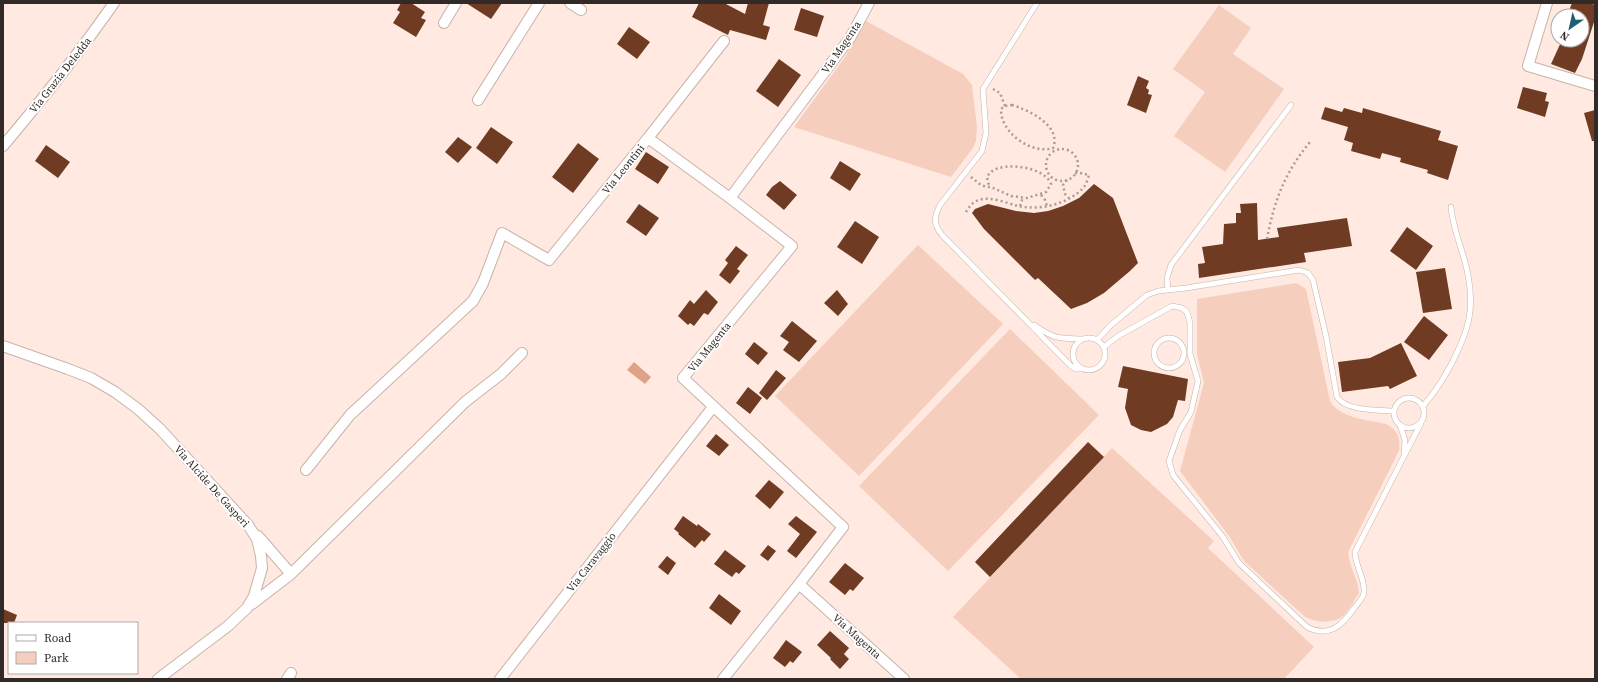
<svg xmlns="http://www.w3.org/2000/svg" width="1598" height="682" font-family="'Source Serif 4',serif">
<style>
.green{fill:#f6cebd}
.water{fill:#dea288}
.building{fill:#6f3c23}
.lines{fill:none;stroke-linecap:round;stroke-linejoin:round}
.service-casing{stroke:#c7b3aa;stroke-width:6}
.minor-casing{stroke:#c7b3aa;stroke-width:12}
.path{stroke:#ab9b94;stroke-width:2.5;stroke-dasharray:2 3;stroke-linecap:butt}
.service{stroke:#fff;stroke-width:5}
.minor{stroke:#fff;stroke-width:10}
.labels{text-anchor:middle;stroke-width:4;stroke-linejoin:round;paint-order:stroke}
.street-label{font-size:11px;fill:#322a27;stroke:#fff}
</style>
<rect width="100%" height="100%" fill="#ffe9e0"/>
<path class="green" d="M 1219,5 L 1251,28 L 1233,54 L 1284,89 L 1225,172 L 1174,136 L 1205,92 L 1173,69 Z
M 866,21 L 963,74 L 972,85 L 977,127 L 976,141 L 973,148 L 951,177 L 794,127 L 845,57 Z
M 918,245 L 1003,324 L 859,476 L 775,396 Z
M 1296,283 L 1306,289 L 1330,401 C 1339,418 1368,420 1386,424 C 1397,429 1401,438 1399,451 L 1348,552 C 1349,566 1358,579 1359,593 C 1354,600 1350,609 1344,615 C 1335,624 1314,623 1304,616 L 1244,561 L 1229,536 L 1180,471 L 1204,383 L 1197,354 L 1197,299 Z
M 1010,329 L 1099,415 L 948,571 L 859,486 Z
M 1112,448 L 1214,541 L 1208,548 L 1314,647 L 1284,679 L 1021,679 L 953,617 Z"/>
<path class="water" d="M 634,362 L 651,377 L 645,384 L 627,370 Z"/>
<path class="building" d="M 401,3 L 411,3 L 425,12 L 421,18 L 426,20 L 416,37 L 393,23 L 400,12 L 397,10 Z
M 466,3 L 502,3 L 491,19 Z
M 699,3 L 724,3 L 745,14 L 748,3 L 769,3 L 763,25 L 770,27 L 766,40 L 730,30 L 728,35 L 692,17 Z
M 1572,3 L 1590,3 L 1595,5 L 1595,19 L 1582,59 L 1575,73 L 1551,64 L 1562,40 L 1582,40 L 1582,16 L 1567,16 Z
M 801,8 L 824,16 L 817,37 L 794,30 Z
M 629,27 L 650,42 L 637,59 L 617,44 Z
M 779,59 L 801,75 L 778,107 L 756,91 Z
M 1138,76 L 1149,81 L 1146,88 L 1149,90 L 1148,94 L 1152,95 L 1146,113 L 1127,105 Z
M 1523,87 L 1547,93 L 1545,101 L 1549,102 L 1545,117 L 1517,108 Z
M 1325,107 L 1342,112 L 1344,108 L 1362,113 L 1363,108 L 1441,131 L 1438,140 L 1458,146 L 1448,180 L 1427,173 L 1428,170 L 1400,162 L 1401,158 L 1382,153 L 1380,159 L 1351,151 L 1353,143 L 1344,140 L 1348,127 L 1321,119 Z
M 1595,110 L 1595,141 L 1592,141 L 1584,113 Z
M 491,127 L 513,142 L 497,164 L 476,148 Z
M 458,137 L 472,147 L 458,163 L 445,152 Z
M 578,143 L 599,159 L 573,193 L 552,177 Z
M 46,145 L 70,162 L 58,178 L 35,161 Z
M 646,152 L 669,167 L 658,184 L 635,169 Z
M 840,161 L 861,174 L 850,191 L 830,178 Z
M 780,181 L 797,195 L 784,210 L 766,195 L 772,187 Z
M 1094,184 L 1113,198 L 1138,263 L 1130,271 L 1104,293 L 1087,303 L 1071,309 L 1038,278 L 1035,280 L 984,229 L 972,213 L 975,209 L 988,204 L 1016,211 L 1034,213 L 1048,211 L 1063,206 L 1079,198 Z
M 1257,203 L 1258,240 L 1279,237 L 1277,228 L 1347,218 L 1352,246 L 1304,253 L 1306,262 L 1199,278 L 1198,264 L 1205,263 L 1202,247 L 1223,244 L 1224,224 L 1236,223 L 1236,213 L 1241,213 L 1240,204 Z
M 639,204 L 659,218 L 646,236 L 626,222 Z
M 855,221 L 879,237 L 862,264 L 837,247 Z
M 1407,227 L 1433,246 L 1416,270 L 1390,251 Z
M 736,246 L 748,255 L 737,269 L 740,271 L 730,284 L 719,275 L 728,263 L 725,260 Z
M 1445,268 L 1452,309 L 1423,313 L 1416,272 Z
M 706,290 L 718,302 L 708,315 L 704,313 L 694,326 L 690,323 L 688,325 L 678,316 L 690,300 L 694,304 Z
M 837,290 L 848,304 L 838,316 L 824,303 Z
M 1424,316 L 1448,335 L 1429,360 L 1404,342 Z
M 792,321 L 817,341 L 799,362 L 783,350 L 789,342 L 780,336 Z
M 754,342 L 768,353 L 758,365 L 745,354 Z
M 1401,343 L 1417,376 L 1390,389 L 1388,386 L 1342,392 L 1338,362 L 1370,358 Z
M 1123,366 L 1188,379 L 1185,401 L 1178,400 L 1173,417 L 1167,424 L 1151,432 L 1141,430 L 1131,425 L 1125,408 L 1128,389 L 1118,387 Z
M 776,370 L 786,378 L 767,400 L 759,393 Z
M 748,387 L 762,398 L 750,414 L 736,403 Z
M 716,434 L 729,445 L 719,456 L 706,446 Z
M 1088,442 L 1104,457 L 990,577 L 975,562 Z
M 769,480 L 784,492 L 770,509 L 755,496 Z
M 683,516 L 697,526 L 698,524 L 711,534 L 704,542 L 702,540 L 695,548 L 678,534 L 679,533 L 674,529 Z
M 796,516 L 817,532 L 796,558 L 787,551 L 800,534 L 788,524 Z
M 768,545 L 776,551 L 768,561 L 760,555 Z
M 725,550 L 746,566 L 739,574 L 736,572 L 732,577 L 714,564 Z
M 667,556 L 676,563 L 668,575 L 658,567 Z
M 845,563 L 864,578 L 853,591 L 850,589 L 845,595 L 829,582 Z
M 719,594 L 741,611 L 731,625 L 709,608 Z
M 3,609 L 17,615 L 14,623 L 3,623 Z
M 830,631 L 849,648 L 844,654 L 849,659 L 840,669 L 830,659 L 831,658 L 817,645 Z
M 786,640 L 802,652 L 793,663 L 790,661 L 785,667 L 773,658 Z"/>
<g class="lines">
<g class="service-casing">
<path id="service" d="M 1037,3 L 983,89 L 986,133 L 982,151 L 940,205 C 934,217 933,224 942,235 L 1071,366 L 1076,369 L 1084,369
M 1168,290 L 1167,278 L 1171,265 L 1291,105
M 1034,325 C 1056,340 1058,338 1083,339
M1073 354a16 16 0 1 1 32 0a16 16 0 1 1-32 0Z
M1154 353a15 15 0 1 1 30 0a15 15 0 1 1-30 0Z
M 1097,340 L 1111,325 L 1147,295 L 1158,291 L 1186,288 L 1299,270 L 1308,273 L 1313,280 L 1326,336 L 1337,397 C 1346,411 1378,410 1394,411
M 1104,347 L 1118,336 L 1172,306 L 1182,308 L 1187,312 L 1190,323 L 1190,354 L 1198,381 L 1191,412 L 1180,430 L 1169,461 L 1173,475 L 1223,537 L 1239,563 L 1307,627 C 1329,638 1342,626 1355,607 C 1358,603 1364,597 1364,592 C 1365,578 1355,566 1355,552 L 1421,423
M1394 413a15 15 0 1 1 30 0a15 15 0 1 1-30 0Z
M 1423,406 C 1436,391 1442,381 1452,363 C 1468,331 1475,311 1468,275 C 1464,252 1453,231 1451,207
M 1400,425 L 1405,440 L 1404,456"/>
</g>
<g class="minor-casing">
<path id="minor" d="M 570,3 L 581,10
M 869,3 L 850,38 L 730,198 L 792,246 L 683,378 L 843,527 L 799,584 L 904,679
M 1547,3 L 1528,66 L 1595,86
M 444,23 L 456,3
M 478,100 L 539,3
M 648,138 L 724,41
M 3,146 C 42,100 79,53 114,3
M 3,346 L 68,369 L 91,378 L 115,392 L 138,409 L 160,429 L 248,525 L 257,539 L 261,556 L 262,568 L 254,596 L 247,608 L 228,626 L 158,679
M 306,470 L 350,415 L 473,301 L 483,283 L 502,233 L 549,260 L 648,138 L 730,198
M 258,536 L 291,574
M 252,604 L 291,574 L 465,402 L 501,374 L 522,353
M 287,679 L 291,673
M 500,679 L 713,407
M 723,679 L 799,584"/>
</g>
<path class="path" d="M 993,89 L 1000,93 L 1005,106
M 1012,105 C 1029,110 1062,126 1053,148 C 1031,155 1000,132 1001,109 L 1005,106 Z
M1046 165a16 16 0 1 1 32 0a16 16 0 1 1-32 0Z
M 971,177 L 981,185 L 987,187 L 991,187 L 1011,196 L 1027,198 L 1046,192 L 1051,184 C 1045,167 1004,161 991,172 C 990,172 987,177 987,177 L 988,183 L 991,187
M 1067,180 L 1063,185 L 1065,194 L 1069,198
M 1041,195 L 1045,200 L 1047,206
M 1020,206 L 1023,197
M 966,212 C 969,207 972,202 979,200 C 991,196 1006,203 1018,206 C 1040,211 1069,204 1084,187 C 1086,184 1088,179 1089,175 L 1080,173 L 1075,173
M 1267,239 C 1274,201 1285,172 1310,142"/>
<use href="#service" class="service"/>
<use href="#minor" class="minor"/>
</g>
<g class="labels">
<g class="street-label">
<text transform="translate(841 47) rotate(-56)" y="4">Via Magenta</text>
<text transform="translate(60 75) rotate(-52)" y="4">Via Grazia Deledda</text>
<text transform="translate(623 169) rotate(-51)" y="4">Via Leontini</text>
<text transform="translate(709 347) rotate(-51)" y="4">Via Magenta</text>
<text transform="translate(212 486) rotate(48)" y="4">Via Alcide De Gasperi</text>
<text transform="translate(591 562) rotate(-52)" y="4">Via Caravaggio</text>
<text transform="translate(857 636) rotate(42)" y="4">Via Magenta</text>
</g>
</g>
<rect width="1598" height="682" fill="none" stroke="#322a27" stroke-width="8"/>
<rect x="8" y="622" width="130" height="52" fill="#ffffff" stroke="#adaaa9"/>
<rect x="16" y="635" width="20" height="6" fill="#ffffff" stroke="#adaaa9"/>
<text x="44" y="642" font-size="12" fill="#322a27">Road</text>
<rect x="16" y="652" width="20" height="12" fill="#f6cebd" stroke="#adaaa9"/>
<text x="44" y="662" font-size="12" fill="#322a27">Park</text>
<g transform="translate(1570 28) rotate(214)"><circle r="19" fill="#ffffff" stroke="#adaaa9"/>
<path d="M0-3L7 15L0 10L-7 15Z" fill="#1f5e74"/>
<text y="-6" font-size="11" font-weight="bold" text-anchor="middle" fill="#322a27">N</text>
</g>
</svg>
